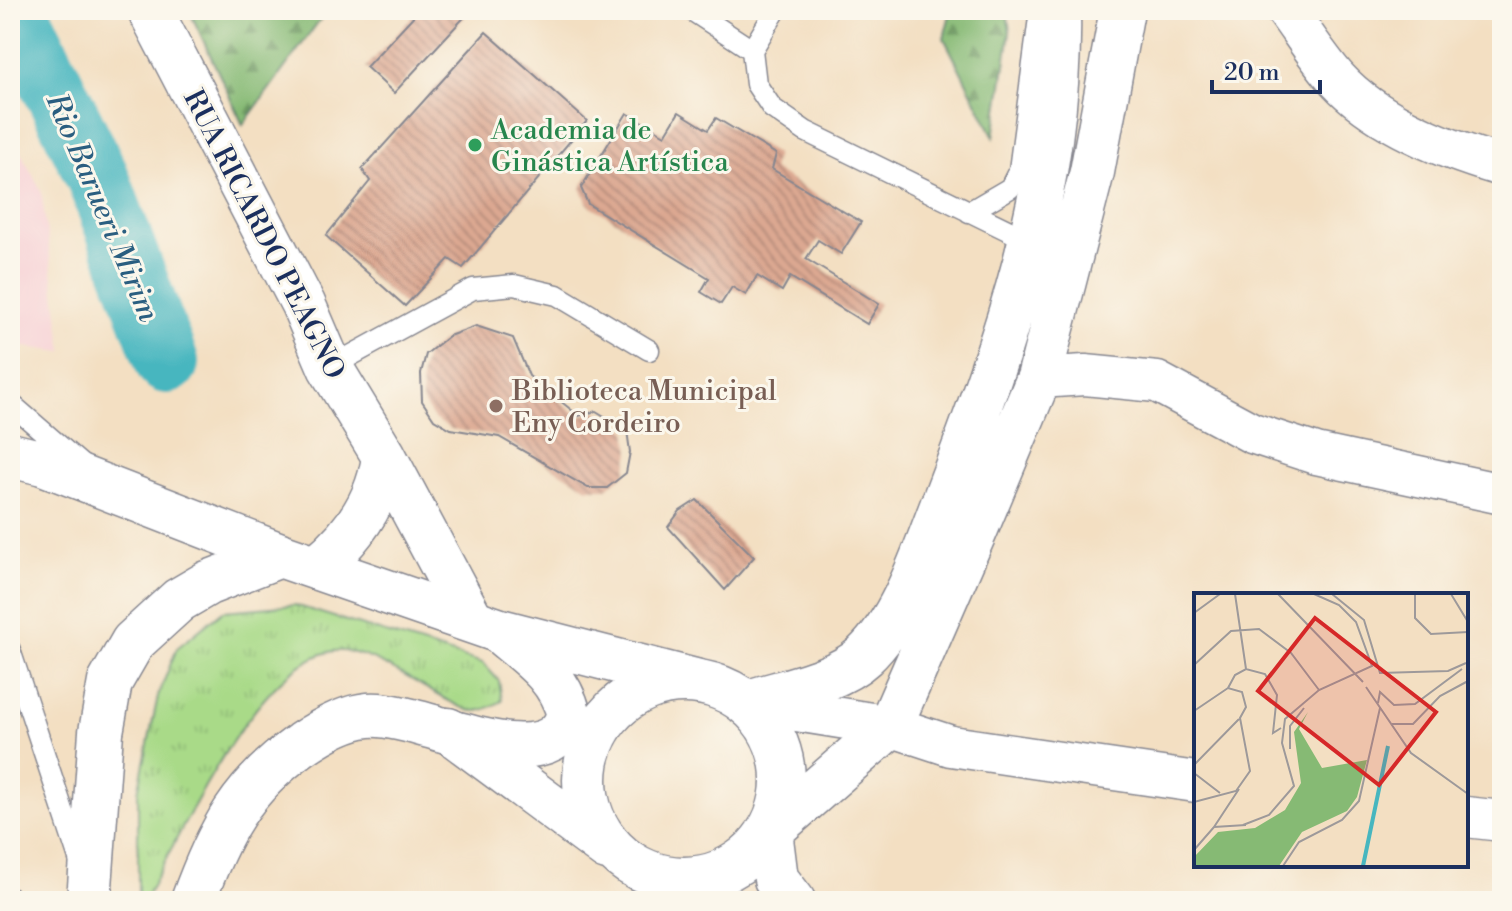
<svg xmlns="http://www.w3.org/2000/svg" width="1512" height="911" font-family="'Libre Bodoni',serif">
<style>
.built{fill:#f7cfd4}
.grass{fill:url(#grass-tufts);stroke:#628473;stroke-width:2}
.forest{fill:url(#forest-firs);stroke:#507469;stroke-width:2}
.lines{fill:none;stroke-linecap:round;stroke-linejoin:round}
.river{stroke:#47b6bf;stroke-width:64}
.building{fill:url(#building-back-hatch)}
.service-casing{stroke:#878790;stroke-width:23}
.minor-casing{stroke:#878790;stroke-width:43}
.tertiary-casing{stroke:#878790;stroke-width:47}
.secondary-casing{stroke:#878790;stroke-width:47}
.primary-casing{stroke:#878790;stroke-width:47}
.service{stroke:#fff;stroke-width:20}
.minor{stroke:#fff;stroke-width:40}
.tertiary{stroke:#fff;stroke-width:44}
.secondary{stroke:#fff;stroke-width:44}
.primary{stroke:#fff;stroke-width:44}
.leisure-dot{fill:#2e9e5b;stroke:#fbf7ec;stroke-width:3}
.education-dot{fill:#8d6e63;stroke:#fbf7ec;stroke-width:3}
.labels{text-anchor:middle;stroke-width:6;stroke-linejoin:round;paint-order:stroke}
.leisure-label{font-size:28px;fill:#27864d;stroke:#fbf7ec;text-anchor:start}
.street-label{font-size:28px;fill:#1b2f5e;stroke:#fbf7ec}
.education-label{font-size:28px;fill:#785e54;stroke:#fbf7ec;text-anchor:start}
.water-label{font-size:30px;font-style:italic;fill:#2a5e80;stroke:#fbf7ec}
.inset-river{fill:none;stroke:#47b6bf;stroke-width:4}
.inset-road{fill:none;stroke:#9d999a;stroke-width:2}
.view{fill:#d62828;fill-opacity:0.15;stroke:#d62828;stroke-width:4}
.inset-edge{fill:none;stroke:#1b2f5e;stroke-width:4}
</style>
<defs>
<pattern id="grass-tufts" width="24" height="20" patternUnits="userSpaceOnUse" patternTransform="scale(2)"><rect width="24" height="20" fill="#a9da88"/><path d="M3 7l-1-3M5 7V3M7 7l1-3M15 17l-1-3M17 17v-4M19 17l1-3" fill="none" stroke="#91bb78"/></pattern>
<pattern id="forest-firs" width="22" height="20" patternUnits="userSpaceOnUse" patternTransform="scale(2)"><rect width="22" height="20" fill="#86ba74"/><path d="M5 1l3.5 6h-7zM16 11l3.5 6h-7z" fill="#6d9862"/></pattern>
<pattern id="building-back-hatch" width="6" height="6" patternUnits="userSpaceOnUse" patternTransform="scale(2)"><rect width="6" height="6" fill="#dca891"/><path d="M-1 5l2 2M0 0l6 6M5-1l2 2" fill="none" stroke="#b2897a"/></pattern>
</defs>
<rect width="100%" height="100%" fill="#fbf7ec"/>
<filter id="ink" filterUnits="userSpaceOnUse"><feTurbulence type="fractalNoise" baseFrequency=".0125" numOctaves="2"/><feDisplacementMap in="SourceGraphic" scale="16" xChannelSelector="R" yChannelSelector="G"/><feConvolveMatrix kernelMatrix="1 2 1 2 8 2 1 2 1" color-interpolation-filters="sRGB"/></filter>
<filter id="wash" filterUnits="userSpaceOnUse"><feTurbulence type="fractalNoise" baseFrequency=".006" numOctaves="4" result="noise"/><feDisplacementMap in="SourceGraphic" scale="32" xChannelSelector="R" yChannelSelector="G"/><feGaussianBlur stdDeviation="1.8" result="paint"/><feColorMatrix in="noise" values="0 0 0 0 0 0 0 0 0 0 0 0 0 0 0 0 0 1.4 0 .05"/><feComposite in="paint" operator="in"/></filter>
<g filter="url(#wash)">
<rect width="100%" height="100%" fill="#f3dfc2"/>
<path class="built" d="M 10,133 L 41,190 L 63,352 L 10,345 Z"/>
<path class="grass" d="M 295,605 L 483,663 L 499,681 L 502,701 C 492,706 479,714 468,710 C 433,698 367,642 329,652 C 252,671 181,834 144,901 L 138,901 L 138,792 L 158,696 L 177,648 L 223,611 Z"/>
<path class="forest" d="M 189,10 L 327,10 L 243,125 Z
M 951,10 L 1007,10 L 1010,32 L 994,137 L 944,38 Z"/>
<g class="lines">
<path class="river" d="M 16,10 L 97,176 L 167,362"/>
</g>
<g id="blocks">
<path class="building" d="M 419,10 L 471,10 L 394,93 L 366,67 Z
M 486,32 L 587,121 L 463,268 L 449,259 L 405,306 L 326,236 L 370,181 L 362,169 Z
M 679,112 L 708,130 L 716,118 L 776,154 L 772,169 L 861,222 L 841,254 L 818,240 L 806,259 L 879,304 L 867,324 L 790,277 L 782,291 L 757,276 L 746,295 L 732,287 L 721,304 L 701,292 L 709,278 L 588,204 L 581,188 L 627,113 L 665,135 Z
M 476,326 L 513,338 L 529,376 L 579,416 L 596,411 L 627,430 L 630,452 L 626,473 L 607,488 L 588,488 L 499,437 L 451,429 L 434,419 L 422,401 L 421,373 L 426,354 L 449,336 Z
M 697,500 L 754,557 L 725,590 L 668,527 L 680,511 Z"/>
</g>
</g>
<g filter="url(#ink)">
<use href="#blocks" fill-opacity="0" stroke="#878790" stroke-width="2"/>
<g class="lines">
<g class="service-casing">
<path id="service" d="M 691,10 L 752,50
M 776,10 L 752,50 L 756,84 L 772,108 L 805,131 L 1032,242
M 969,212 L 1010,188 L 1019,170 L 1040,10
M 330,367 L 473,289 L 514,285 L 557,295 L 649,350
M 10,403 L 84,467
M 10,650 L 80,862
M 10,898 L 14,901"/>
</g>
<g class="minor-casing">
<path id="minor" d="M 1286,10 C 1303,33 1319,59 1338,80 C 1378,123 1447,150 1502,166
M 1039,378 L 1085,375 L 1157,382 L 1252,433 L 1316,454 L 1502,494
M 746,703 L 890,726 L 951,746 L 1196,782
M 1466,817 L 1502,821"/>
</g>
<g class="tertiary-casing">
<path id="tertiary" d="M 150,10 L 303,304 L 330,367 L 384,456 L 471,619
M 318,566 C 353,537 379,502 384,456"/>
</g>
<g class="secondary-casing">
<path id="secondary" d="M585 780a99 99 0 1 1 198 0a99 99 0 1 1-198 0Z
M 746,703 C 782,691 836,682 864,656 C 904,618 924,552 944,501 C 1005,343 1062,182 1058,10
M 448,730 L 607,848
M 793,901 L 776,879 L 770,831 L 890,726 L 975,531 L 1039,378 L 1092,172 L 1122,10"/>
</g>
<g class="primary-casing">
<path id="primary" d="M 10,455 L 43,463 L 280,555 L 500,631 L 695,681
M 89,901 L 101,732 L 110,682 L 133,642 L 179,600 L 208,583 L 280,555
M 193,901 C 218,832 241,788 302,744 C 321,731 345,717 368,715 C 420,710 548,786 569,715 C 560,678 533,659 505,636"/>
</g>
<use href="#service" class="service"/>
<use href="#minor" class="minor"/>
<use href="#tertiary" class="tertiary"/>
<use href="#secondary" class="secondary"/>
<use href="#primary" class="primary"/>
</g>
</g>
<circle class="leisure-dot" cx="475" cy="145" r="8"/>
<circle class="education-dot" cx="496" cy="406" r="8"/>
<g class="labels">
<g class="leisure-label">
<text x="491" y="139">Academia de<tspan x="491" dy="32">Ginástica Artística</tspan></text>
</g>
<g class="street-label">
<text transform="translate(265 234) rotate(63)" y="10">RUA RICARDO PEAGNO</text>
</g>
<g class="education-label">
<text x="512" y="400">Biblioteca Municipal<tspan x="512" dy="32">Eny Cordeiro</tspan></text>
</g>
<g class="water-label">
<text transform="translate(103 207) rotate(67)" y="10">Rio Barueri Mirim</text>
</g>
</g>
<g transform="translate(1194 593)">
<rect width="274" height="274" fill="#f3dfc2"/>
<path d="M 114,119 L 105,136 L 128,175 L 173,167 L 163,204 L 153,218 L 108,239 L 85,273 L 0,273 L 0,264 L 24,239 L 61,235 L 91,217 L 107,190 L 100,139 Z" fill="#86ba74"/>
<path class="inset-river" d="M 169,273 L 194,153"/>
<path class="inset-road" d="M 41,1 L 52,76M 84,1 L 169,89M 138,1 L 170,27 L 186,80 L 254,78 L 272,70M 221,1 L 221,25 L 237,41 L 274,39M 257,1 L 274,29M 0,20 L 26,1M 0,72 L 37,38 L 65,36 L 97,60 L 125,97M 172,94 L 217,160 L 274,201M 34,95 L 41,82 L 52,76 L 71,81 L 83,102 L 79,140 L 87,135M 184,110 L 186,99 L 200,112 L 221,111 L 268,76M 0,118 L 34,95 L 48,99 L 52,114 L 46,125 L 56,178 L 42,198 L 0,209M 198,131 L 219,131 L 246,103 L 274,88M 96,156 L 96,133 L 110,115M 0,172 L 45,126M 0,180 L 26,200M 49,232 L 75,222 L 100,193 L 88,150 L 91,126 L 125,97 L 178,73 L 162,29 L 145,12 L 120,1M 20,234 L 45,196M 0,257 L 20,234 L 52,232M 89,273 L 105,249 L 148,227 L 165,208 L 186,115"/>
<path class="view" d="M 121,25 L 242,119 L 185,192 L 64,98 Z"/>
<rect width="274" height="274" class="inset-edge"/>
</g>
<rect width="1512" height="911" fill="none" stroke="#fbf7ec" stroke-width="40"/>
<path d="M1212 80v12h108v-12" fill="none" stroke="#1b2f5e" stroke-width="4"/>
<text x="1224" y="80" font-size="24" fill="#1b2f5e" stroke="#fbf7ec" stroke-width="6" paint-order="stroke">20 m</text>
</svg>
